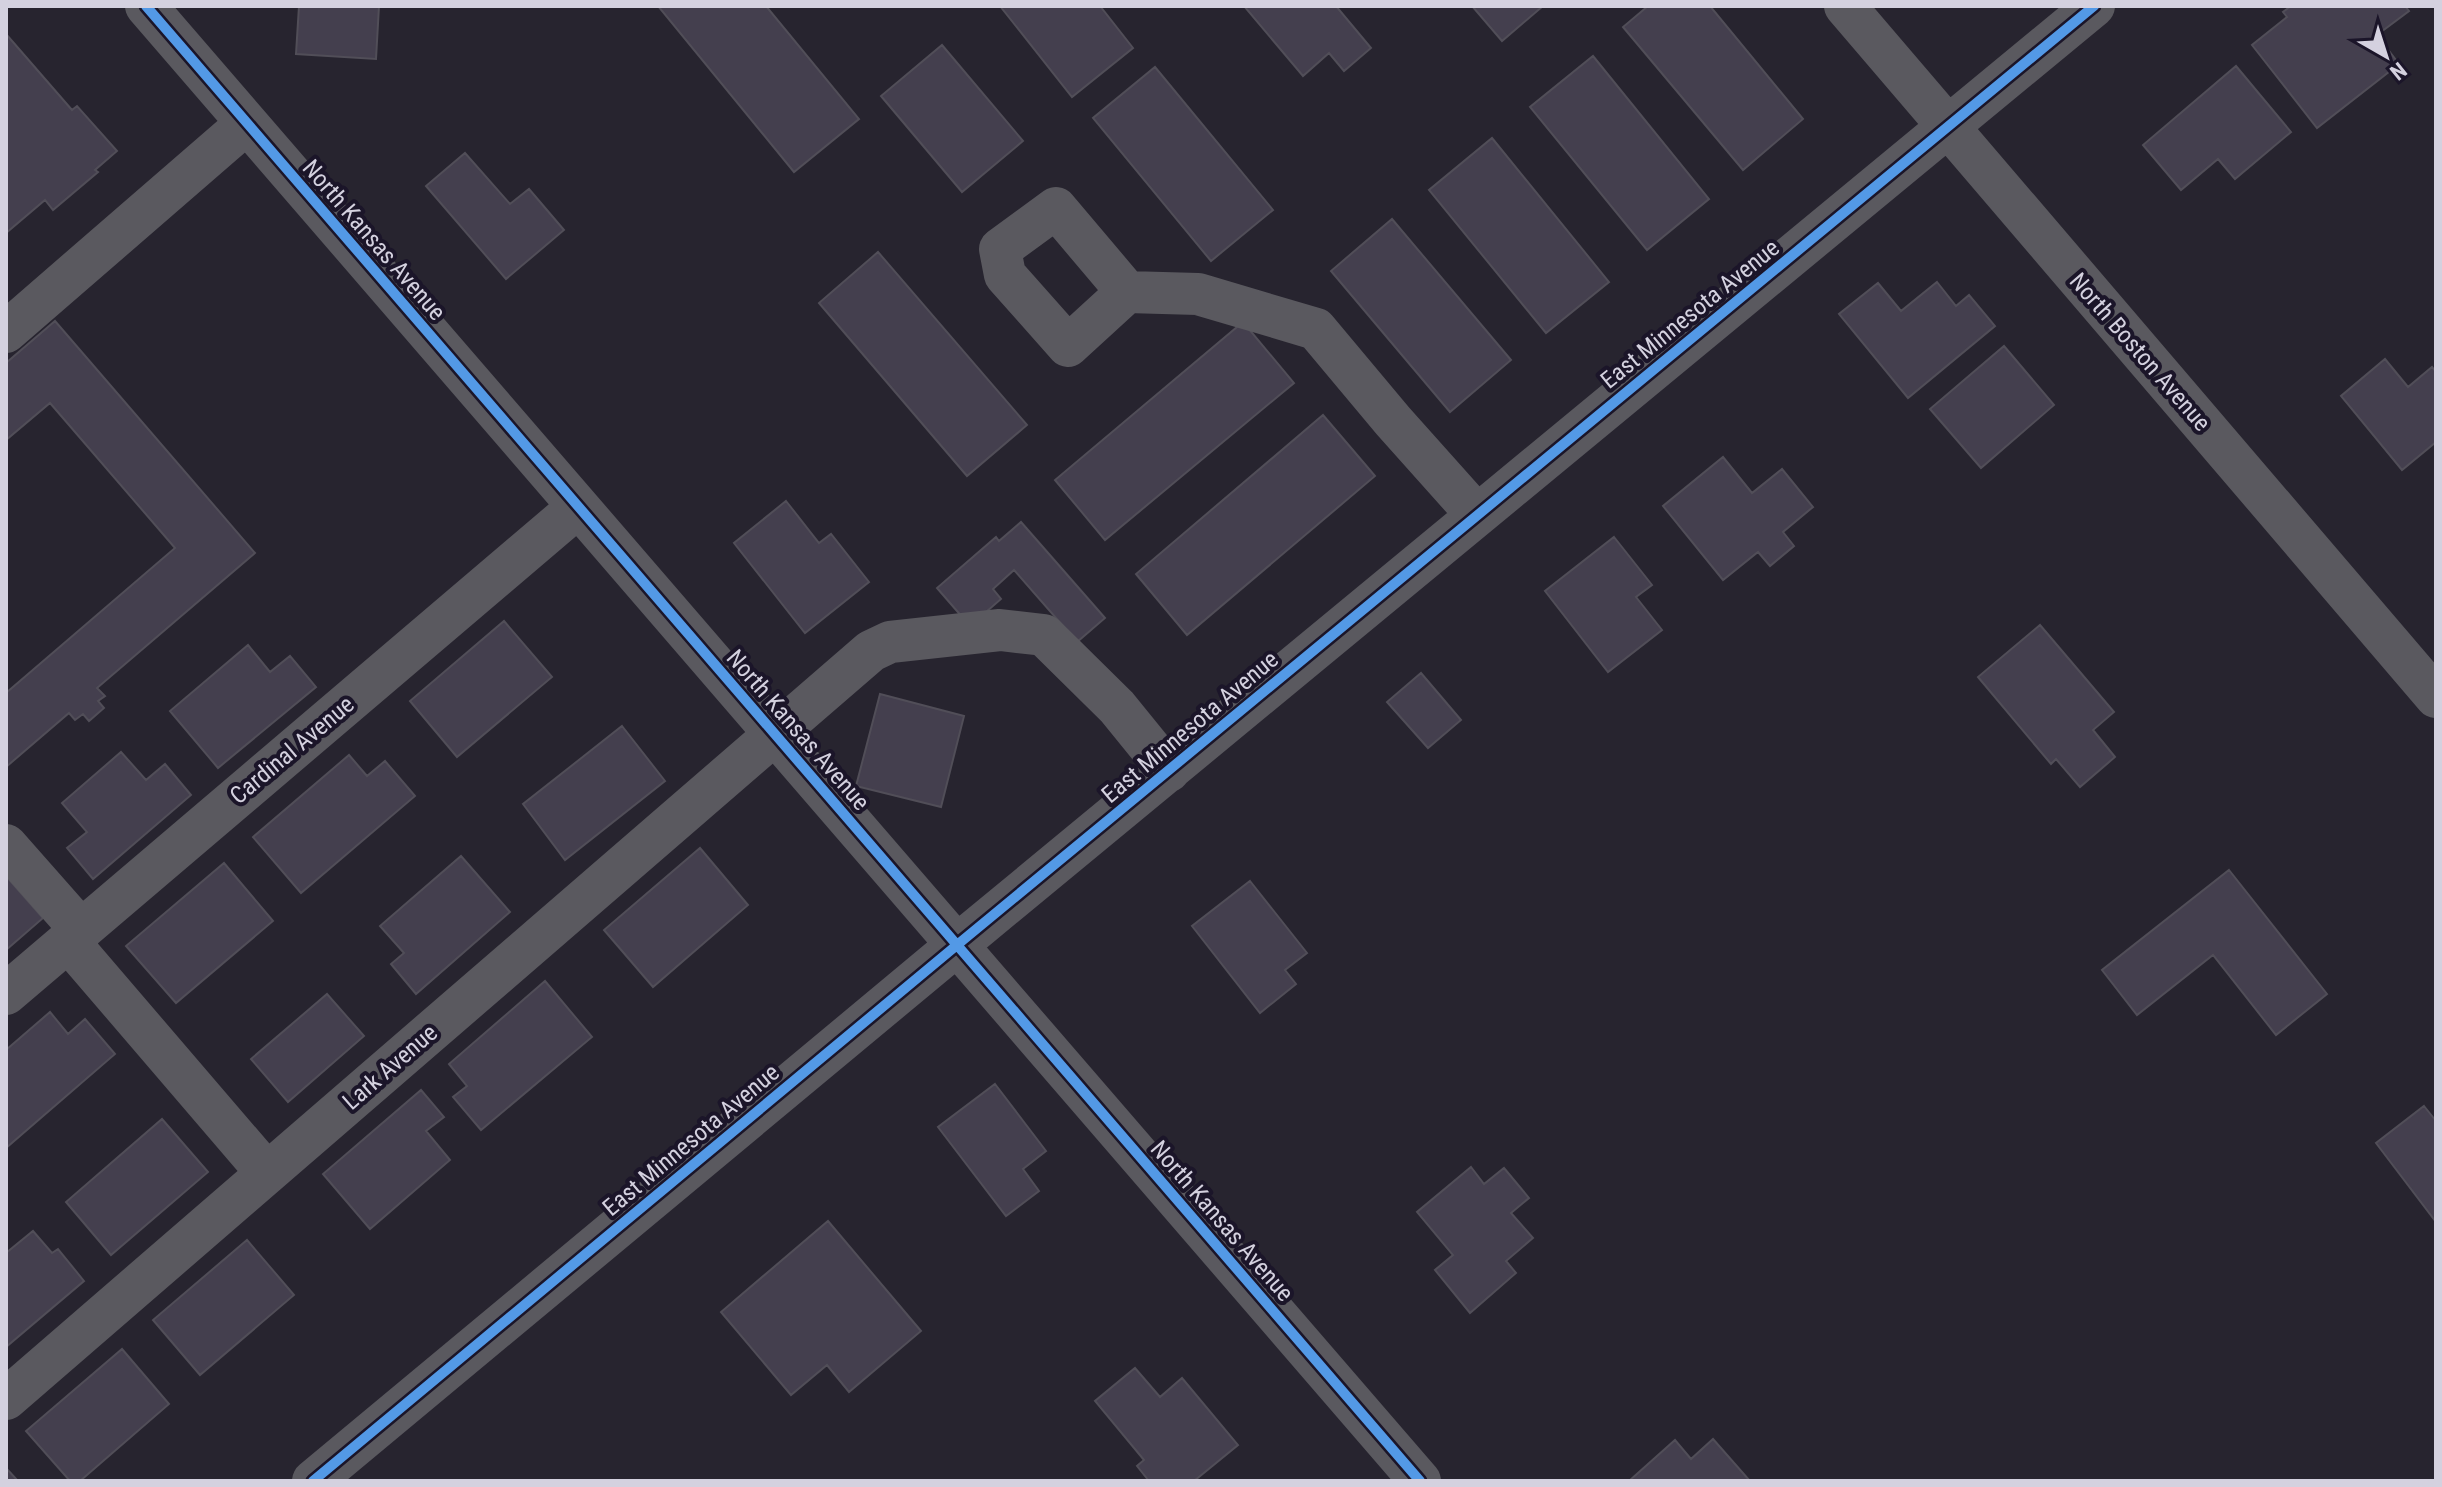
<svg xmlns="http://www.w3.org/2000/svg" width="2442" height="1487" font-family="'Roboto Condensed',sans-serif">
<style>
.building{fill:#443f4e;stroke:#514e58;stroke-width:2}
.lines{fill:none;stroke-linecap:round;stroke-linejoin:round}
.minor{stroke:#5a595f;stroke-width:42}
.cycleway-casing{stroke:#1b1529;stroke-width:15}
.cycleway{stroke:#5399e6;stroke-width:10}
.labels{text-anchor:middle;stroke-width:8;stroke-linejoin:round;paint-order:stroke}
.street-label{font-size:24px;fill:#d4d1df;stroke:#1b1529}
</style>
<rect width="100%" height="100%" fill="#27242f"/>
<path class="building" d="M 299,6 L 379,6 L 376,59 L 296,54 Z
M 658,6 L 766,6 L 859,119 L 794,172 Z
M 1000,6 L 1100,6 L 1133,48 L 1072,97 Z
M 1244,6 L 1336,6 L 1371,48 L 1344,71 L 1329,53 L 1303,76 Z
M 1472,6 L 1543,6 L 1502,41 Z
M 1648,6 L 1710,6 L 1803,119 L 1743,170 L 1623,27 Z
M 2291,6 L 2405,6 L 2409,11 L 2377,35 L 2399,64 L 2317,128 L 2252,45 L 2287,17 L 2283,12 Z
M 6,34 L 72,110 L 77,106 L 117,151 L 95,170 L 98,172 L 53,210 L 45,200 L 6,233 Z
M 942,45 L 1023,141 L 962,192 L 881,96 Z
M 1593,56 L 1709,199 L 1647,250 L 1530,107 Z
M 2236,66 L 2291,132 L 2235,179 L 2218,159 L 2181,190 L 2143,145 Z
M 1155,67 L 1273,210 L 1211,261 L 1093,118 Z
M 1492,138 L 1609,282 L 1546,333 L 1429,190 Z
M 465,153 L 510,204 L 529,189 L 564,230 L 506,279 L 426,186 Z
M 1392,219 L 1511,360 L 1450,412 L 1331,271 Z
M 878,252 L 1027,425 L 967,476 L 819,303 Z
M 1937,282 L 1956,306 L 1969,295 L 1995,326 L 1908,398 L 1839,314 L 1878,283 L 1901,311 Z
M 55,321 L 255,553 L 97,688 L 105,696 L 98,701 L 104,708 L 89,721 L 83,714 L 75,720 L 69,713 L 6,767 L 6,693 L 175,548 L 50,403 L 6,440 L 6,363 Z
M 1243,322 L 1294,383 L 1105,540 L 1055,480 Z
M 2004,346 L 2054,405 L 1981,468 L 1930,409 Z
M 2385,359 L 2408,387 L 2432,367 L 2436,372 L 2436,442 L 2402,470 L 2341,396 Z
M 1323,415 L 1375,476 L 1187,635 L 1136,574 Z
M 1723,457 L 1752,493 L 1782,469 L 1813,507 L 1783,532 L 1794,546 L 1770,566 L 1758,552 L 1723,580 L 1663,506 Z
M 786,501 L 819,543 L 831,534 L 869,582 L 805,633 L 734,543 Z
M 1021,522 L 1105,618 L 1077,642 L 1014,570 L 993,589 L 1001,599 L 970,626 L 937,588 L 996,537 L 999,541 Z
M 1614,537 L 1652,585 L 1636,597 L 1662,630 L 1608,672 L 1545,591 Z
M 504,621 L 552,677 L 457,757 L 410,701 Z
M 2040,625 L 2114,712 L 2093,730 L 2115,757 L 2080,787 L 2056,759 L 2051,764 L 1978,677 Z
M 248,645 L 270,672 L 290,656 L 316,687 L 218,768 L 170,711 Z
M 1421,673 L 1461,720 L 1428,748 L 1387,702 Z
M 880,694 L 964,716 L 941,807 L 856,786 Z
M 622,726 L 665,781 L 565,860 L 523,804 Z
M 121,752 L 146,780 L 165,764 L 191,795 L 93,879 L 67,848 L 87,832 L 62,803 Z
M 349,755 L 367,776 L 385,761 L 415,796 L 301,893 L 253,837 Z
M 700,848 L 748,905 L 653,987 L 604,930 Z
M 461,856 L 510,912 L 416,994 L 391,964 L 404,953 L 380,926 Z
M 224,863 L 273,921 L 176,1003 L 126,946 Z
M 2229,870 L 2327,994 L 2276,1035 L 2213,955 L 2137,1015 L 2102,970 Z
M 6,876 L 43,918 L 6,950 Z
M 1250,881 L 1307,953 L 1285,970 L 1296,984 L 1260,1013 L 1192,926 Z
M 545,981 L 592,1037 L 481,1130 L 453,1097 L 467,1086 L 449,1064 Z
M 327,994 L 364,1036 L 288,1102 L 251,1059 Z
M 50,1012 L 68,1034 L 85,1019 L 115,1054 L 6,1148 L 6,1050 Z
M 995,1084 L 1046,1151 L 1023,1169 L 1039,1191 L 1006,1216 L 938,1127 Z
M 421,1090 L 444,1117 L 426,1131 L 450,1160 L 370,1229 L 323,1174 Z
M 2424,1106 L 2436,1121 L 2436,1222 L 2376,1143 Z
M 162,1119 L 208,1172 L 111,1255 L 66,1202 Z
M 1471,1167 L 1484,1184 L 1504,1168 L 1529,1198 L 1511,1213 L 1533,1238 L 1506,1261 L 1516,1273 L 1470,1313 L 1435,1270 L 1453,1255 L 1417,1212 Z
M 828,1221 L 921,1331 L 849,1392 L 827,1365 L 791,1395 L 721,1312 Z
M 33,1231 L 52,1253 L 58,1249 L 84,1281 L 6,1347 L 6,1253 Z
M 247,1240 L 294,1295 L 200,1375 L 153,1320 Z
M 122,1349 L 169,1404 L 80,1481 L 70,1481 L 26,1431 Z
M 1135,1368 L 1160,1397 L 1182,1378 L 1238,1445 L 1194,1481 L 1149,1481 L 1137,1466 L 1144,1460 L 1095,1401 Z
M 1713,1439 L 1750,1481 L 1629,1481 L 1675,1440 L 1691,1459 Z
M 6,1468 L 18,1481 L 6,1481 Z"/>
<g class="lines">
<path class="minor" d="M 146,6 L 1420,1481
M 1845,6 L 2436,697
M 1127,292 L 1068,346 L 1005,275 L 1000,249 L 1056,208 L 1127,292 L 1198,294 L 1316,329 L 1393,421 L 1477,515
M 6,332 L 247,123
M 6,845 L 81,930
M 68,941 L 267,1173
M 6,994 L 578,507
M 6,1399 L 871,651 L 890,642 L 1000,630 L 1044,635 L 1117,707 L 1169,771
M 313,1481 L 957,945 L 2094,6"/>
<g class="cycleway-casing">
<path id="cycleway" d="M 146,6 L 1420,1481
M 313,1481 L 957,945 L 2094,6"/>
</g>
<use href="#cycleway" class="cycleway"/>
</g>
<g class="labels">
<g class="street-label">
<text transform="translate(374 240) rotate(49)" y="8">North Kansas Avenue</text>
<text transform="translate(1690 314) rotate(-39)" y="8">East Minnesota Avenue</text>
<text transform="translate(2140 352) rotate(49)" y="8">North Boston Avenue</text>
<text transform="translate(1190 727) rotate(-40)" y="8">East Minnesota Avenue</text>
<text transform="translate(798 730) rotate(49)" y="8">North Kansas Avenue</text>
<text transform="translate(292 750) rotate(-40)" y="8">Cardinal Avenue</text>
<text transform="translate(390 1067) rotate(-41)" y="8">Lark Avenue</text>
<text transform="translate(691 1140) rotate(-40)" y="8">East Minnesota Avenue</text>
<text transform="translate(1222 1221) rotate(49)" y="8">North Kansas Avenue</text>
</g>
</g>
<rect width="2442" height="1487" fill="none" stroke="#d4d1df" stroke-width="16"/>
<g transform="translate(2386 56) rotate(141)" stroke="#1b1529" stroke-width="6" paint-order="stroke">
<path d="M0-6L14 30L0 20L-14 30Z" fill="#d4d1df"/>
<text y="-12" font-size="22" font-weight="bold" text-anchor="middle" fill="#d4d1df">N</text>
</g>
</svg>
